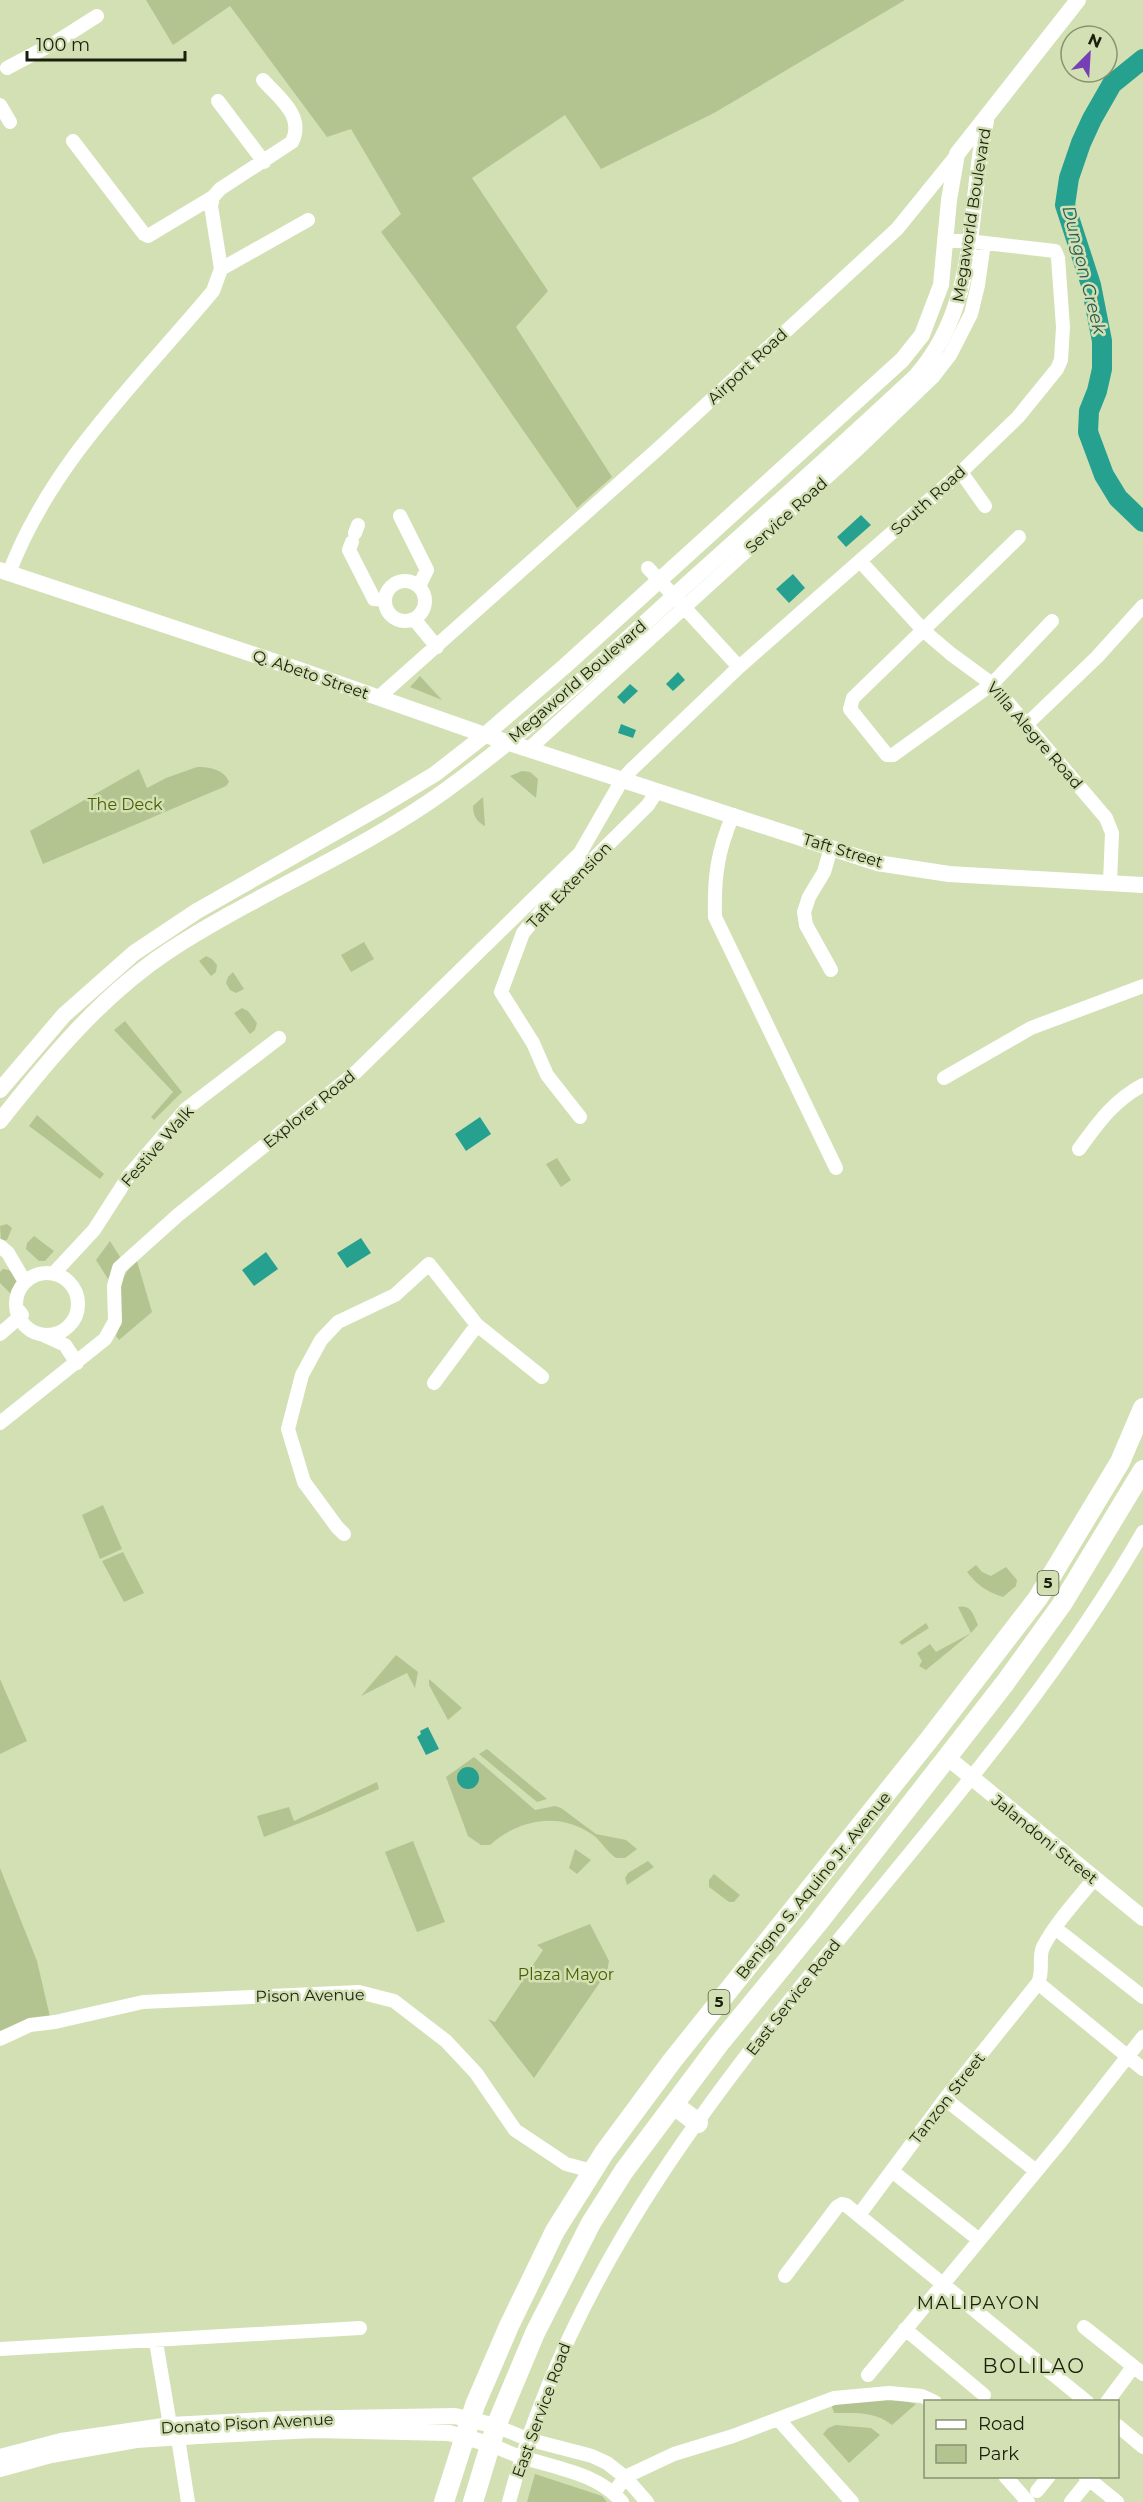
<svg xmlns="http://www.w3.org/2000/svg" width="1143" height="2502" font-family="Montserrat,sans-serif">
<style>
.green{fill:#b4c490}
.water{fill:#26a190}
.lines{fill:none;stroke-linecap:round;stroke-linejoin:round}
.river{stroke:#26a190;stroke-width:20}
.minor{stroke:#fff;stroke-width:14}
.major{stroke:#fff;stroke-width:16}
.highway{stroke:#fff;stroke-width:20}
.labels{text-anchor:middle;stroke-width:5;stroke-linejoin:round;paint-order:stroke}
.shield{fill:#d2e0b3;stroke:#515940;stroke-width:1.5}
.shield-label{font-size:15px;font-weight:bold;fill:#1a1f0e}
.street-label{font-size:16px;fill:#1a1f0e;stroke:#d2e0b3}
.park-label{font-size:16px;fill:#4b5d00;stroke:#d2e0b3}
.water-label{font-size:18px;font-style:italic;fill:#2b5b53;stroke:#d2e0b3}
.neighbourhood-label{font-size:18px;letter-spacing:1.5px;fill:#1a1f0e;stroke:#d2e0b3}
.quarter-label{font-size:20px;letter-spacing:1.5px;fill:#1a1f0e;stroke:#d2e0b3}
</style>
<rect width="100%" height="100%" fill="#d2e0b3"/>
<path class="green" d="M 146,0 L 905,0 L 714,113 L 601,169 L 565,115 L 472,178 L 548,291 L 516,327 L 612,477 L 577,508 L 471,355 L 381,232 L 401,214 L 351,129 L 327,137 L 230,6 L 173,45 Z
M 420,676 L 442,700 L 410,687 Z
M 197,767 C 209,767 224,769 229,782 L 226,786 L 43,864 L 30,831 L 139,769 L 147,788 L 166,778 Z
M 522,771 L 530,772 L 538,779 L 536,798 L 510,776 Z
M 483,797 L 485,826 C 477,822 473,816 473,806 Z
M 364,942 L 374,959 L 351,972 L 341,955 Z
M 206,956 L 212,959 L 217,965 L 216,972 L 211,976 L 199,961 Z
M 233,972 L 244,989 L 236,993 L 230,990 L 226,983 L 228,977 Z
M 242,1008 L 248,1011 L 257,1023 L 255,1030 L 250,1034 L 234,1013 Z
M 125,1021 L 182,1092 L 154,1120 L 151,1117 L 173,1092 L 114,1030 Z
M 37,1115 L 104,1174 L 100,1179 L 29,1126 Z
M 557,1158 L 571,1180 L 561,1187 L 546,1164 Z
M 7,1224 L 12,1228 L 7,1240 L 1,1241 L 0,1226 Z
M 34,1236 L 54,1251 L 45,1261 L 39,1261 L 26,1249 L 27,1243 Z
M 110,1241 L 120,1257 L 108,1279 L 96,1260 Z
M 137,1261 L 152,1312 L 119,1340 L 116,1336 C 129,1305 108,1285 137,1261 Z
M 3,1269 L 9,1270 L 22,1282 L 21,1288 L 13,1296 L 0,1283 L 0,1272 Z
M 103,1505 L 122,1549 L 100,1559 L 82,1515 Z
M 123,1552 L 144,1593 L 124,1602 L 102,1561 Z
M 976,1565 L 982,1572 L 991,1576 L 1006,1567 L 1017,1580 L 1016,1586 L 1003,1597 C 987,1592 977,1585 967,1572 Z
M 958,1607 C 971,1604 973,1614 978,1625 L 971,1633 L 926,1670 L 919,1666 L 922,1661 L 917,1653 L 930,1644 L 936,1652 L 971,1633 Z
M 926,1623 L 929,1628 L 902,1645 L 899,1642 Z
M 396,1655 L 418,1672 L 415,1688 L 407,1673 L 361,1696 Z
M 0,1679 L 27,1741 L 0,1754 Z
M 429,1679 L 462,1708 L 448,1720 L 429,1685 Z
M 487,1749 L 547,1799 L 537,1802 L 479,1754 Z
M 474,1757 L 535,1810 L 555,1806 L 561,1808 L 596,1834 L 626,1840 L 637,1849 L 625,1858 L 616,1858 C 607,1852 602,1842 593,1835 C 560,1811 519,1819 490,1845 L 481,1845 L 468,1836 L 446,1777 Z
M 377,1782 L 379,1789 L 323,1814 L 264,1837 L 257,1816 L 289,1807 L 294,1821 Z
M 413,1841 L 445,1922 L 417,1932 L 385,1852 Z
M 575,1849 L 591,1860 L 577,1874 L 569,1868 Z
M 648,1861 L 654,1867 L 627,1885 L 625,1878 L 628,1873 Z
M 0,1868 L 37,1961 L 50,2017 L 0,2031 Z
M 714,1874 L 740,1895 L 734,1902 L 729,1902 L 709,1887 L 709,1880 Z
M 590,1924 L 609,1961 L 607,1972 L 534,2078 L 488,2019 L 495,2022 L 543,1950 L 537,1945 Z
M 896,2399 L 916,2404 L 892,2425 C 875,2411 855,2413 834,2413 L 831,2403 Z
M 836,2425 L 871,2428 L 880,2435 L 849,2463 L 823,2434 L 828,2428 Z
M 535,2474 L 602,2496 L 607,2502 L 527,2502 Z"/>
<path class="water" d="M 861,515 L 871,525 L 846,547 L 837,537 Z
M 793,574 L 805,588 L 789,603 L 776,589 Z
M 678,672 L 685,680 L 673,691 L 666,684 Z
M 630,684 L 638,691 L 624,704 L 617,697 Z
M 621,724 L 636,730 L 633,738 L 618,733 Z
M 480,1117 L 491,1134 L 466,1151 L 455,1134 Z
M 361,1238 L 371,1253 L 347,1268 L 337,1253 Z
M 266,1252 L 278,1269 L 254,1286 L 242,1270 Z
M 428,1727 L 439,1749 L 426,1755 L 417,1737 L 421,1734 L 420,1731 Z
M457 1778a11 11 0 1 1 22 0a11 11 0 1 1-22 0Z"/>
<g class="lines">
<path class="river" d="M 1143,59 L 1112,84 L 1092,119 L 1081,143 L 1069,178 L 1065,205 L 1091,285 L 1102,341 L 1102,369 L 1097,391 L 1089,411 L 1088,432 L 1104,475 L 1118,498 L 1143,522"/>
<path class="minor" d="M 7,68 L 56,42 L 97,16
M 218,101 L 264,162
M 0,105 L 10,122
M 73,141 L 144,234 L 148,236 L 213,197
M 221,269 L 308,220
M 961,472 L 985,506
M 400,516 L 427,570 L 419,586
M 355,533 L 358,525
M 1019,537 L 853,698 L 850,709 L 887,755 L 893,755 L 992,684 L 1052,621
M 352,542 L 349,550 L 374,599 L 385,600
M 860,561 L 924,631 L 951,654 L 992,684 L 1106,818 L 1112,833 L 1110,883
M 648,568 L 739,667
M 9,573 C 51,462 139,380 213,291 L 221,269 L 211,206 L 213,197 L 220,189 L 292,142 C 305,116 279,98 263,80
M385 601a20 20 0 1 1 40 0a20 20 0 1 1-40 0Z
M 414,619 L 437,647
M 379,697 L 660,447 L 897,229 L 957,155
M 1027,724 L 1097,657 L 1143,606
M 529,749 L 859,448 L 933,377 L 950,355 L 971,314 L 978,285 L 984,243
M 733,815 C 717,852 714,878 715,917 L 836,1168
M 831,970 L 806,925 L 804,912 L 809,897 L 824,872 L 831,848
M 944,1078 L 1031,1028 L 1143,986
M 580,1117 L 547,1075 L 533,1043 L 501,992 L 523,933 L 543,909 L 648,805 L 657,791
M 1079,1149 C 1098,1123 1114,1100 1143,1085
M 0,1246 L 8,1253 L 25,1282
M16 1304a31 31 0 1 1 62 0a31 31 0 1 1-62 0Z
M 54,1273 L 94,1230 L 130,1174 L 186,1109 L 279,1038
M 0,1334 L 22,1315 L 19,1311
M 43,1335 L 65,1345 L 77,1363
M 434,1383 L 477,1325
M 0,1423 L 105,1339 L 115,1321 L 114,1286 L 119,1268 L 178,1215 L 356,1072 L 580,853 L 622,780 L 632,769 L 739,667 L 961,472 L 1018,417 L 1057,369 L 1061,360 L 1063,327 L 1058,258 L 1055,251 L 968,241 L 945,241
M 344,1534 L 337,1527 L 304,1482 L 288,1429 L 302,1375 L 321,1340 L 338,1322 L 395,1295 L 429,1264 L 477,1325 L 542,1377
M 1055,1928 L 1143,1997
M 1038,1983 L 1143,2069
M 0,2039 L 30,2025 L 55,2022 L 143,2002 L 359,1992 L 394,2001 L 446,2041 L 476,2073 L 515,2130 L 566,2164 L 592,2171
M 945,2099 L 1036,2171
M 892,2171 L 978,2239
M 859,2215 L 945,2099 L 1038,1983 C 1044,1971 1038,1958 1043,1947 C 1056,1922 1077,1900 1094,1879
M 785,2276 L 837,2207 L 842,2204 L 846,2205 L 1087,2402
M 1084,2327 L 1143,2374
M 905,2329 L 984,2395
M 156,2342 L 170,2425 L 178,2438 L 188,2502
M 0,2349 L 360,2328
M 868,2375 L 1062,2140 L 1143,2037
M 1107,2402 L 1133,2367
M 778,2419 L 852,2502
M 496,2426 L 527,2439 L 592,2456 L 607,2463 L 625,2477 L 647,2502
M 1118,2426 L 1143,2447
M 490,2444 C 501,2449 513,2455 525,2458 C 560,2469 598,2474 622,2502
M 1005,2476 L 1028,2502
M 1085,2476 L 1117,2502
M 1037,2491 L 1049,2476
M 614,2493 L 625,2477 L 674,2454 L 733,2436 L 834,2398 L 889,2393 L 922,2396 L 935,2402
M 509,2502 C 611,2114 950,1868 1143,1532
M 1071,2502 L 1089,2480"/>
<path class="major" d="M 0,570 L 300,670 L 485,735 L 877,863 L 949,874 L 1143,885
M 0,1090 L 64,1015 L 134,953 L 197,911 L 385,804 L 435,774 L 485,735 L 565,666 L 902,360 L 922,335 L 941,285 L 949,200 L 957,154 L 1078,0
M 0,1121 C 49,1059 101,996 167,952 C 257,893 359,853 446,790 C 526,732 600,664 673,597 C 754,524 836,451 916,376 C 980,303 967,210 986,121
M 948,1758 L 1143,1918
M 0,2457 L 61,2441 L 170,2425 L 284,2419 L 455,2416 L 496,2426
M 0,2469 L 51,2455 L 136,2440 L 215,2435 L 315,2430 L 449,2433 L 490,2444"/>
<path class="highway" d="M 674,2105 L 698,2123
M 444,2502 L 475,2405 L 509,2326 L 555,2231 L 604,2153 L 672,2061 L 928,1741 L 1038,1598 L 1120,1462 L 1143,1408
M 473,2502 L 496,2426 L 535,2333 L 591,2223 L 624,2171 L 719,2044 L 818,1923 L 1005,1683 L 1062,1604 L 1143,1470"/>
</g>
<g class="labels">
<g class="shield">
<rect x="1037.5" y="1571" width="21" height="24" rx="4.5"/>
<rect x="708.5" y="1990" width="21" height="24" rx="4.5"/>
</g>
<g class="shield-label">
<text x="1048" y="1588">5</text>
<text x="719" y="2007">5</text>
</g>
<g class="street-label">
<text transform="translate(971 215) rotate(-81)" y="6">Megaworld Boulevard</text>
<text transform="translate(747 366) rotate(-43)" y="6">Airport Road</text>
<text transform="translate(928 500) rotate(-42)" y="6">South Road</text>
<text transform="translate(786 515) rotate(-42)" y="6">Service Road</text>
<text transform="translate(311 674) rotate(19)" y="6">Q. Abeto Street</text>
<text transform="translate(577 681) rotate(-41)" y="6">Megaworld Boulevard</text>
<text transform="translate(1035 735) rotate(49)" y="6">Villa Alegre Road</text>
<text transform="translate(843 850) rotate(17)" y="6">Taft Street</text>
<text transform="translate(569 885) rotate(-46)" y="6">Taft Extension</text>
<text transform="translate(309 1109) rotate(-39)" y="6">Explorer Road</text>
<text transform="translate(157 1146) rotate(-49)" y="6">Festive Walk</text>
<text transform="translate(1045 1839) rotate(39)" y="6">Jalandoni Street</text>
<text transform="translate(813 1885) rotate(-51)" y="6">Benigno S. Aquino Jr. Avenue</text>
<text transform="translate(310 1995) rotate(-1)" y="6">Pison Avenue</text>
<text transform="translate(793 1997) rotate(-52)" y="6">East Service Road</text>
<text transform="translate(947 2098) rotate(-52)" y="6">Tanzon Street</text>
<text transform="translate(541 2410) rotate(-70)" y="6">East Service Road</text>
<text transform="translate(247 2423) rotate(-3)" y="6">Donato Pison Avenue</text>
</g>
<g class="park-label">
<text x="125" y="810">The Deck</text>
<text x="566" y="1980">Plaza Mayor</text>
</g>
<g class="water-label">
<text transform="translate(1084 270) rotate(76)" y="6">Dungon Creek</text>
</g>
<g class="neighbourhood-label">
<text x="979" y="2309">MALIPAYON</text>
</g>
<g class="quarter-label">
<text x="1034" y="2373">BOLILAO</text>
</g>
</g>
<rect x="924" y="2400" width="195" height="78" fill="#d2e0b3" stroke="#889371" stroke-width="1.5"/>
<rect x="936" y="2420" width="30" height="9" fill="#ffffff" stroke="#889371" stroke-width="1.5"/>
<text x="978" y="2430" font-size="18" fill="#1a1f0e">Road</text>
<rect x="936" y="2445" width="30" height="18" fill="#b4c490" stroke="#889371" stroke-width="1.5"/>
<text x="978" y="2460" font-size="18" fill="#1a1f0e">Park</text>
<g transform="translate(1089 54) rotate(24)"><circle r="28" fill="#d2e0b3" stroke="#889371" stroke-width="1.5"/>
<path d="M0-4.5L10 22L0 15L-10 22Z" fill="#773fb6"/>
<text y="-9" font-size="16" font-weight="bold" text-anchor="middle" fill="#1a1f0e">N</text>
</g>
<path d="M27 51v9h158v-9" fill="none" stroke="#1a1f0e" stroke-width="3"/>
<text x="36" y="51" font-size="18" fill="#1a1f0e" stroke="#d2e0b3" stroke-width="4.5" paint-order="stroke">100 m</text>
</svg>
